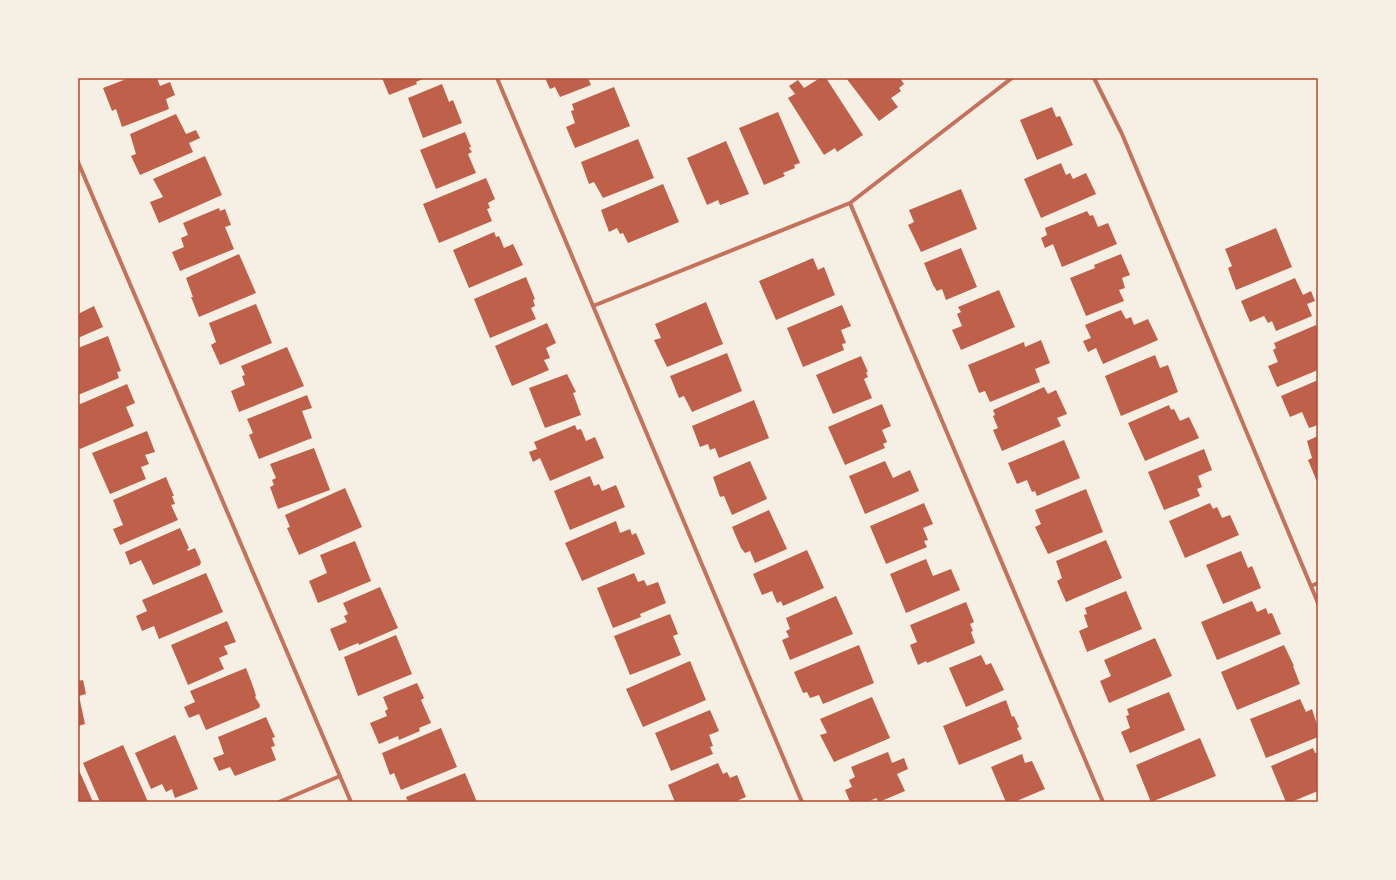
<svg xmlns="http://www.w3.org/2000/svg" width="1396" height="880" font-family="'Work Sans',sans-serif">
<style>
.building{fill:#bf614a}
.lines{fill:none;stroke-linecap:round;stroke-linejoin:round}
.minor{stroke:#c5725c;stroke-width:4}
.neatline{fill:none;stroke:#b5482f;stroke-width:1.5}
</style>
<rect width="100%" height="100%" fill="#f6efe4"/>
<path class="building" d="M 129,78 L 157,78 L 160,86 L 170,82 L 175,95 L 166,99 L 169,109 L 122,127 L 116,109 L 112,111 L 103,88 Z
M 382,78 L 425,78 L 416,82 L 417,84 L 389,95 Z
M 545,78 L 588,78 L 591,85 L 560,97 L 555,87 L 550,89 Z
M 820,78 L 826,78 L 863,135 L 837,152 L 835,148 L 824,155 L 788,98 L 795,94 L 789,86 L 798,80 L 804,88 Z
M 846,78 L 900,78 L 904,84 L 899,88 L 901,91 L 891,98 L 898,107 L 879,121 Z
M 442,84 L 449,102 L 453,100 L 462,123 L 423,138 L 408,98 Z
M 614,87 L 630,126 L 575,148 L 566,127 L 575,123 L 571,111 L 574,110 L 572,104 Z
M 1052,107 L 1056,117 L 1060,116 L 1073,145 L 1037,160 L 1020,120 Z
M 778,112 L 800,163 L 794,165 L 795,168 L 783,173 L 785,176 L 764,185 L 739,128 Z
M 176,114 L 186,134 L 196,130 L 200,138 L 189,143 L 193,152 L 140,175 L 131,156 L 136,154 L 130,134 Z
M 465,132 L 471,147 L 469,148 L 472,152 L 468,154 L 476,173 L 436,189 L 420,150 Z
M 638,139 L 654,178 L 603,198 L 594,182 L 589,184 L 581,162 Z
M 726,141 L 749,194 L 720,205 L 718,200 L 707,205 L 687,158 Z
M 205,156 L 222,195 L 159,223 L 150,202 L 163,197 L 153,179 Z
M 1061,163 L 1066,175 L 1070,173 L 1073,179 L 1086,173 L 1096,194 L 1041,218 L 1024,179 Z
M 486,178 L 495,199 L 488,203 L 490,208 L 487,209 L 492,221 L 439,243 L 423,204 Z
M 663,184 L 679,222 L 628,243 L 623,233 L 620,234 L 617,228 L 609,232 L 601,210 Z
M 961,189 L 977,229 L 921,252 L 908,225 L 914,222 L 909,210 Z
M 219,208 L 220,211 L 225,209 L 231,225 L 225,227 L 234,249 L 180,271 L 172,252 L 184,247 L 181,238 L 188,235 L 183,223 Z
M 1087,211 L 1090,216 L 1093,215 L 1098,227 L 1108,223 L 1117,244 L 1062,267 L 1053,244 L 1045,248 L 1041,238 L 1047,235 L 1045,228 Z
M 1276,228 L 1292,267 L 1236,290 L 1228,268 L 1232,266 L 1225,249 Z
M 494,232 L 496,237 L 499,236 L 504,248 L 513,244 L 523,265 L 469,288 L 453,250 Z
M 961,248 L 977,287 L 946,300 L 942,289 L 937,291 L 933,285 L 924,263 Z
M 239,254 L 256,293 L 199,317 L 191,297 L 193,297 L 186,278 Z
M 1121,254 L 1130,275 L 1122,278 L 1125,288 L 1119,290 L 1124,301 L 1086,316 L 1070,278 L 1095,268 L 1094,265 Z
M 813,258 L 818,270 L 824,267 L 835,295 L 776,320 L 759,281 Z
M 526,277 L 535,299 L 533,300 L 535,306 L 531,308 L 536,319 L 490,338 L 474,299 Z
M 1295,278 L 1303,295 L 1311,291 L 1315,301 L 1307,304 L 1312,316 L 1276,331 L 1272,321 L 1268,323 L 1264,316 L 1250,322 L 1241,301 Z
M 999,290 L 1015,327 L 961,350 L 952,330 L 962,326 L 957,314 L 961,312 L 958,307 Z
M 706,302 L 723,344 L 667,367 L 654,340 L 661,338 L 655,324 Z
M 256,304 L 272,343 L 220,365 L 211,345 L 216,342 L 209,323 Z
M 842,305 L 851,326 L 841,330 L 846,343 L 842,344 L 844,350 L 803,367 L 787,328 Z
M 94,306 L 103,327 L 78,338 L 78,314 Z
M 1121,310 L 1126,319 L 1131,317 L 1134,325 L 1148,319 L 1158,340 L 1103,364 L 1096,348 L 1088,352 L 1083,341 L 1091,338 L 1085,325 Z
M 547,323 L 556,343 L 546,348 L 550,358 L 544,360 L 549,370 L 512,386 L 495,346 Z
M 1316,325 L 1318,330 L 1318,370 L 1277,387 L 1268,366 L 1278,362 L 1273,350 L 1276,348 L 1274,343 Z
M 108,336 L 121,371 L 117,372 L 119,378 L 78,395 L 78,348 Z
M 1041,340 L 1050,363 L 1035,369 L 1040,382 L 990,402 L 985,391 L 979,393 L 968,365 L 1024,342 L 1025,347 Z
M 287,347 L 304,386 L 239,412 L 231,391 L 245,385 L 242,376 L 245,375 L 241,366 Z
M 727,353 L 742,391 L 692,412 L 684,396 L 679,398 L 670,376 Z
M 1155,355 L 1160,368 L 1168,365 L 1178,392 L 1121,416 L 1105,376 Z
M 861,356 L 868,372 L 866,372 L 868,377 L 864,379 L 872,398 L 833,414 L 816,375 Z
M 567,374 L 576,392 L 573,393 L 581,415 L 545,428 L 529,388 Z
M 1318,380 L 1318,425 L 1309,428 L 1302,412 L 1290,417 L 1281,396 Z
M 127,384 L 135,403 L 126,407 L 134,426 L 80,449 L 78,443 L 78,405 Z
M 1044,387 L 1048,394 L 1056,390 L 1067,414 L 1057,418 L 1061,426 L 1002,451 L 993,430 L 998,428 L 993,416 L 995,415 L 993,410 Z
M 307,395 L 312,408 L 302,411 L 312,438 L 259,459 L 249,435 L 253,433 L 247,419 Z
M 754,400 L 769,438 L 719,458 L 715,448 L 710,450 L 708,444 L 700,447 L 692,426 Z
M 882,404 L 891,426 L 882,430 L 887,442 L 883,444 L 885,448 L 845,465 L 828,427 Z
M 1169,405 L 1171,410 L 1174,409 L 1180,421 L 1189,417 L 1199,438 L 1145,461 L 1128,423 Z
M 575,425 L 577,430 L 581,429 L 586,441 L 595,437 L 604,458 L 550,481 L 540,458 L 533,462 L 529,452 L 537,449 L 534,442 Z
M 147,431 L 155,452 L 145,455 L 149,464 L 141,467 L 146,479 L 110,494 L 92,453 Z
M 1318,436 L 1318,484 L 1308,460 L 1312,458 L 1307,441 Z
M 1064,440 L 1080,478 L 1037,496 L 1035,491 L 1032,492 L 1027,480 L 1017,484 L 1008,463 Z
M 314,448 L 330,490 L 278,509 L 270,487 L 274,485 L 272,480 L 276,478 L 270,464 Z
M 1204,449 L 1212,470 L 1198,476 L 1202,487 L 1197,489 L 1200,496 L 1164,510 L 1148,472 Z
M 750,461 L 767,499 L 732,515 L 724,496 L 720,497 L 713,477 Z
M 885,461 L 893,478 L 910,470 L 919,491 L 865,514 L 849,476 Z
M 590,476 L 594,486 L 599,484 L 602,491 L 616,485 L 625,507 L 570,530 L 554,491 Z
M 166,477 L 174,496 L 172,496 L 175,504 L 171,505 L 178,520 L 120,545 L 113,529 L 123,525 L 113,500 Z
M 345,488 L 362,527 L 299,555 L 287,528 L 290,527 L 285,515 Z
M 1086,489 L 1103,532 L 1048,554 L 1035,527 L 1041,524 L 1035,510 Z
M 924,503 L 933,524 L 923,528 L 928,540 L 924,541 L 927,547 L 886,564 L 870,526 Z
M 1210,503 L 1213,509 L 1217,507 L 1222,518 L 1230,515 L 1239,535 L 1185,558 L 1169,521 Z
M 769,510 L 787,549 L 755,563 L 750,551 L 745,553 L 741,548 L 732,527 Z
M 616,521 L 620,533 L 630,529 L 632,535 L 636,533 L 645,554 L 582,581 L 565,543 Z
M 180,528 L 189,548 L 187,549 L 188,551 L 195,548 L 201,562 L 200,565 L 153,585 L 141,560 L 130,565 L 125,552 Z
M 1106,540 L 1122,578 L 1066,602 L 1057,581 L 1062,578 L 1056,561 Z
M 355,541 L 371,581 L 318,603 L 309,581 L 327,573 L 320,555 Z
M 807,550 L 824,588 L 783,606 L 781,601 L 777,603 L 772,591 L 762,595 L 753,574 Z
M 1241,551 L 1248,568 L 1252,566 L 1261,588 L 1223,604 L 1206,565 Z
M 926,559 L 933,576 L 951,569 L 960,590 L 906,613 L 890,574 Z
M 206,573 L 223,612 L 159,639 L 154,626 L 142,631 L 136,616 L 147,611 L 142,600 Z
M 634,573 L 638,582 L 644,580 L 647,586 L 658,582 L 666,603 L 640,614 L 641,617 L 613,628 L 597,588 Z
M 380,587 L 398,628 L 359,645 L 358,643 L 339,651 L 330,629 L 347,622 L 344,616 L 348,614 L 343,603 Z
M 1126,591 L 1142,629 L 1087,652 L 1079,631 L 1088,627 L 1084,615 L 1087,614 L 1085,608 Z
M 836,596 L 853,634 L 790,660 L 782,640 L 789,637 L 786,631 L 790,629 L 786,618 Z
M 1252,601 L 1257,612 L 1266,608 L 1268,614 L 1272,613 L 1281,634 L 1217,660 L 1201,622 Z
M 966,602 L 974,622 L 970,624 L 973,631 L 971,632 L 975,643 L 927,663 L 926,661 L 918,665 L 910,645 L 917,642 L 910,625 Z
M 670,614 L 678,634 L 673,636 L 681,655 L 630,675 L 614,636 Z
M 227,621 L 236,642 L 224,646 L 228,654 L 219,658 L 224,669 L 188,685 L 171,645 Z
M 396,635 L 412,674 L 358,696 L 344,657 Z
M 1155,638 L 1172,676 L 1109,703 L 1100,681 L 1111,676 L 1104,660 Z
M 859,645 L 874,683 L 823,704 L 819,695 L 810,698 L 807,692 L 803,693 L 794,672 Z
M 1284,645 L 1294,666 L 1293,666 L 1300,684 L 1237,710 L 1221,672 Z
M 981,655 L 986,665 L 991,663 L 1004,690 L 966,707 L 949,668 Z
M 690,661 L 706,700 L 643,727 L 626,689 Z
M 246,668 L 254,689 L 256,696 L 255,697 L 260,705 L 259,708 L 206,730 L 199,714 L 189,718 L 184,707 L 195,702 L 190,691 Z
M 83,680 L 86,694 L 79,696 L 85,724 L 78,726 L 78,681 Z
M 417,683 L 424,698 L 421,700 L 431,723 L 419,728 L 420,731 L 399,740 L 398,736 L 379,744 L 370,723 L 387,716 L 385,711 L 388,709 L 383,697 Z
M 1169,692 L 1185,730 L 1130,753 L 1121,732 L 1130,728 L 1126,716 L 1129,715 L 1127,709 Z
M 872,697 L 890,738 L 834,762 L 820,735 L 827,733 L 820,719 Z
M 1300,699 L 1306,712 L 1312,709 L 1318,728 L 1318,737 L 1266,758 L 1250,719 Z
M 1006,700 L 1012,717 L 1014,716 L 1019,727 L 1017,728 L 1022,739 L 959,765 L 943,726 Z
M 710,710 L 719,731 L 709,735 L 713,746 L 710,747 L 713,754 L 671,771 L 655,733 Z
M 266,717 L 275,737 L 272,738 L 275,746 L 271,747 L 276,760 L 235,776 L 230,767 L 219,771 L 213,758 L 224,754 L 218,737 Z
M 441,728 L 457,767 L 401,790 L 394,773 L 390,775 L 382,753 Z
M 175,735 L 198,789 L 175,798 L 172,789 L 166,792 L 162,784 L 151,789 L 135,753 Z
M 1200,738 L 1216,776 L 1151,802 L 1136,765 Z
M 123,745 L 148,802 L 100,802 L 83,763 Z
M 1313,748 L 1315,753 L 1318,752 L 1318,791 L 1291,802 L 1286,802 L 1271,766 Z
M 888,752 L 892,763 L 904,758 L 908,769 L 897,774 L 905,791 L 879,802 L 876,798 L 868,802 L 850,802 L 845,790 L 852,787 L 849,780 L 855,777 L 851,767 Z
M 1022,754 L 1025,763 L 1032,761 L 1045,789 L 1014,802 L 1006,802 L 991,767 Z
M 718,763 L 723,774 L 727,772 L 730,778 L 737,775 L 746,797 L 734,802 L 675,802 L 668,785 Z
M 78,768 L 93,802 L 78,802 Z
M 465,773 L 477,802 L 408,802 L 406,797 Z"/>
<g class="lines">
<path class="minor" d="M 497,78 L 802,802
M 1094,78 L 1122,134 L 1318,603
M 78,162 L 351,802
M 850,203 L 1103,802
M 593,306 L 850,203 L 1012,78
M 1311,586 L 1318,583
M 279,802 L 340,776"/>
</g>
<rect width="1396" height="880" fill="none" stroke="#f6efe4" stroke-width="158"/>
<rect x="79" y="79" width="1238" height="722" class="neatline"/>
</svg>
